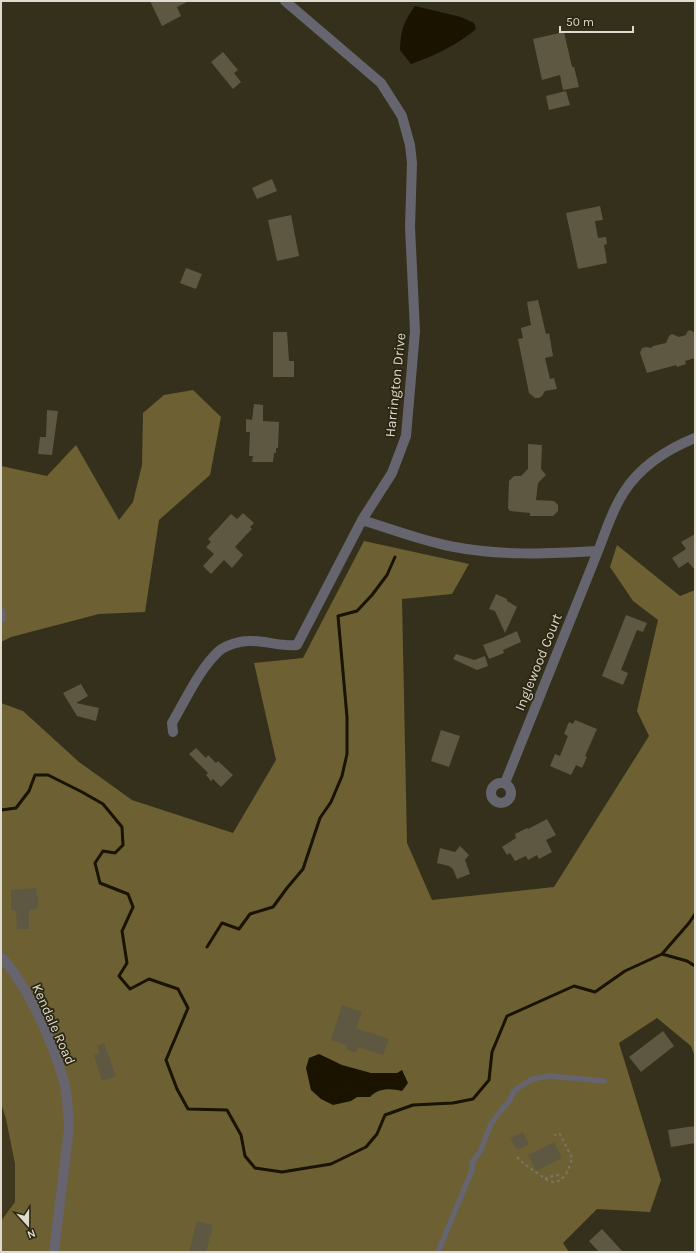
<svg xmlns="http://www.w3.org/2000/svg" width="696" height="1253" font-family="Karla,sans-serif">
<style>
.built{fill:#40381e}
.forest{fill:#6d6033}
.water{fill:#191300}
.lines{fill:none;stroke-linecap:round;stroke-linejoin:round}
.stream{stroke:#191300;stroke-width:3}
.building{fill:#5e5842}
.path{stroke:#7a7564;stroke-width:2;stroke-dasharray:3 3;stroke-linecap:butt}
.lane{stroke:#66646e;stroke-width:5.5}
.street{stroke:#66646e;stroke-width:10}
.labels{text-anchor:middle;stroke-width:3.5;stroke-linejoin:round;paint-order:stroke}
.street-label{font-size:14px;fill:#dedbce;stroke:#2b2612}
</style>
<rect width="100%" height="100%" fill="#35301b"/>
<path class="built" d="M 1,1103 L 6,1119 L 15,1164 L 15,1202 L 1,1221 Z"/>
<path class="forest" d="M 193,390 L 221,417 L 210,475 L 159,520 L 145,612 L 99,614 L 11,637 L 1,642 L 1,466 L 47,476 L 76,445 L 119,520 L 133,502 L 142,465 L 143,413 L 164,395 Z
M 364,541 L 469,564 L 452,594 L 402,599 L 407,843 L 432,900 L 554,887 L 649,736 L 637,711 L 658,620 L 633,601 L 610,567 L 617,545 L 680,596 L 695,590 L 695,1057 L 691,1046 L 657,1018 L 619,1043 L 661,1180 L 650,1212 L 597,1209 L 563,1243 L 569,1252 L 1,1252 L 1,1221 L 15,1202 L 15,1164 L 6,1119 L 1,1103 L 1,703 L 23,711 L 79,762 L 132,800 L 233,833 L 276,760 L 254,663 L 303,658 Z"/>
<path class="water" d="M 415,6 L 461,17 L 474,23 L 476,29 C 459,44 432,57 411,64 L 400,50 C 401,31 403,22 415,6 Z
M 319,1054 L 342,1065 L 371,1073 L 397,1073 L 402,1070 L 408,1083 L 402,1091 C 390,1088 378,1088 370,1097 L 357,1097 L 351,1101 L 333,1105 L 321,1099 L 311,1090 L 306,1068 L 309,1058 Z"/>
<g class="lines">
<path class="stream" d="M 1,810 L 16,808 L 29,791 L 35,775 L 48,775 L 82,792 L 103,804 L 122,827 L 123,845 L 115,853 L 103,851 L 95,863 L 100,883 L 128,894 L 133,907 L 122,931 L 127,963 L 119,976 L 130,989 L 149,979 L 178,989 L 188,1008 L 166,1060 L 177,1089 L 188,1109 L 227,1110 L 241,1135 L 245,1156 L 255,1168 L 282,1172 L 331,1164 L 366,1147 L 377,1134 L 385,1115 L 413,1105 L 453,1103 L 473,1099 L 489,1080 L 492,1052 L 507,1016 L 574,986 L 595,992 L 625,971 L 662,954 L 689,923 L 695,914
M 207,947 L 222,923 L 239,929 L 250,914 L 273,907 L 287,888 L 303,869 L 320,818 L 331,802 L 342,776 L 347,754 L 347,717 L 338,616 L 357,611 L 372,595 L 387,575 L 395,557
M 662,954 L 687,961 L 695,966"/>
</g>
<path class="building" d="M 150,1 L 189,1 L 177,7 L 181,16 L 162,26 Z
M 564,32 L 572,67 L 574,67 L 579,87 L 563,90 L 560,75 L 542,80 L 533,39 Z
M 223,52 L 238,70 L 234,73 L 241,82 L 233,89 L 211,62 Z
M 566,91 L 570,105 L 549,110 L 546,96 Z
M 272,179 L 277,191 L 257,199 L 252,188 Z
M 600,206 L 603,220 L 595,221 L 598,238 L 606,237 L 607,244 L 604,245 L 607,263 L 578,269 L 566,213 Z
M 291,215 L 299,256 L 277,261 L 268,220 Z
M 186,268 L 202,274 L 196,289 L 180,283 Z
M 538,300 L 546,334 L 549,333 L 553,356 L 545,358 L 550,379 L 554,378 L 557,389 L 545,391 L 542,396 L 539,398 L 535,398 L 529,393 L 518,339 L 523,338 L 521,328 L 531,325 L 527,302 Z
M 690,330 L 695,333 L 695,358 L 685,361 L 686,364 L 677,367 L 676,365 L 647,373 L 640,353 L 642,348 L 647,347 L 651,348 L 653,346 L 666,343 L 669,336 L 672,334 L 679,337 L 686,335 L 687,332 Z
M 273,332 L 287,332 L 289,361 L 294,361 L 294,377 L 273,377 Z
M 254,404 L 263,405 L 263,421 L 279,422 L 278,448 L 276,448 L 276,453 L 274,453 L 273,462 L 252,462 L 253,456 L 249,456 L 250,432 L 246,432 L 246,419 L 252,420 Z
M 47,410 L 58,411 L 52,455 L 38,454 L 40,437 L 46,437 Z
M 528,444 L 542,445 L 541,469 L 546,475 L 538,483 L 536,500 L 554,501 L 558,505 L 558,511 L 553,516 L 530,516 L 530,513 L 510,511 L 508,508 L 509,481 L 514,476 L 521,476 L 528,469 Z
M 243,513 L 254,523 L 250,527 L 252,529 L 247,534 L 235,547 L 243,555 L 232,568 L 224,560 L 211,574 L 203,566 L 214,554 L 206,547 L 211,542 L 208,539 L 231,514 L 237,519 Z
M 695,534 L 695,570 L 688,562 L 679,568 L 672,558 L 686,549 L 681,542 Z
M 496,594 L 507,599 L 507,601 L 517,607 L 505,633 L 495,611 L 489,609 Z
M 626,615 L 647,623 L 643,632 L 637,630 L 621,670 L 628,673 L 623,685 L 602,676 Z
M 517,631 L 521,642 L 503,650 L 504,653 L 489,659 L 483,645 L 502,638 Z
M 456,654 L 474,660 L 485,656 L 488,666 L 477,670 L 453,659 Z
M 81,684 L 88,696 L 76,703 L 99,708 L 96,721 L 77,716 L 63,693 Z
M 575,720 L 597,729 L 585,756 L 587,757 L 582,768 L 576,765 L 571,775 L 550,766 L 555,754 L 560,756 L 568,736 L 564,734 L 569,722 L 573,724 Z
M 441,730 L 460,736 L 449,767 L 431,761 Z
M 196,748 L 206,758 L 208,755 L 216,763 L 218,761 L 233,775 L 221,787 L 213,779 L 211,781 L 206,775 L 208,773 L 189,754 Z
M 547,819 L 556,835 L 546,840 L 552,852 L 539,859 L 537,855 L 528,860 L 526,856 L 515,861 L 510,853 L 507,855 L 502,847 L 516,838 L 515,834 L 527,828 L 528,829 Z
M 460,846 L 469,855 L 465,860 L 470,874 L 457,879 L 453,869 L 449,866 L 437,863 L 440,848 L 455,852 Z
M 37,888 L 36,895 L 39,897 L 37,909 L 29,910 L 29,929 L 17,929 L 16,911 L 11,910 L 11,890 Z
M 342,1005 L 362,1012 L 356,1028 L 389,1039 L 383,1055 L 358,1047 L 356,1053 L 346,1049 L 347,1045 L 331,1040 Z
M 663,1031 L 674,1046 L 641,1072 L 629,1057 Z
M 104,1043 L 116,1076 L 102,1081 L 94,1055 L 100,1053 L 97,1046 Z
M 695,1126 L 695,1143 L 671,1147 L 668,1130 Z
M 523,1132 L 529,1144 L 517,1150 L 510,1138 Z
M 554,1142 L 562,1158 L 536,1171 L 528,1155 Z
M 197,1221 L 213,1225 L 206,1252 L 189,1252 Z
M 602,1229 L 623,1252 L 599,1252 L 589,1241 Z"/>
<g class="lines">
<path class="path" d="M 517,1157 C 524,1164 531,1169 540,1175 C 544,1178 549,1182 554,1182 C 565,1182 570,1166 572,1158 L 560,1134 L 554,1135
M 545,1179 L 548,1177 L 558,1175 L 562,1178"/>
<path class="lane" d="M 438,1252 L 472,1170 L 472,1162 L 480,1152 L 491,1124 L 499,1113 L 510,1100 L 513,1092 L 518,1088 L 532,1079 L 549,1076 L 604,1081"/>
<path class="street" d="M 362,520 C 391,529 420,540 449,546 C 500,556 546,554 598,551 C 606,531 612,510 624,492 C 640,467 668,449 695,438
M 1,613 L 1,618
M 173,732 L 172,723 C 185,701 200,668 219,651 C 226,645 240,641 248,641 C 264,640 281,647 297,645 L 362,520 L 392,473 L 406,436 L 415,331 L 410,227 L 412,163 L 410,145 L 402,116 L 381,83 L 285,1
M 505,783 L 598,551
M491 793a10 10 0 1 1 20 0a10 10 0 1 1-20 0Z
M 1,957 C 29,987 53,1043 64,1082 C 68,1097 68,1113 69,1128 L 54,1252"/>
</g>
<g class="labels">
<g class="street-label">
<text transform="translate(395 385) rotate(-84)" y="5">Harrington Drive</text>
<text transform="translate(538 662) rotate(-68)" y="5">Inglewood Court</text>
<text transform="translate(54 1024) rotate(66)" y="5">Kendale Road</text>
</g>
</g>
<rect width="696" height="1253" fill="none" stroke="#dedbce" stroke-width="4"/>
<g transform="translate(28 1225) rotate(159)" stroke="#2b2612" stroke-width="3" paint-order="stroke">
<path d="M0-3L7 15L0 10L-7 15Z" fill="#dedbce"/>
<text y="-6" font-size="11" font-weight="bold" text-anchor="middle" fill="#dedbce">N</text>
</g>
<path d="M560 26v6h73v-6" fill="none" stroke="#dedbce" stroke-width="2"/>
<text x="566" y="26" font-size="12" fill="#dedbce" stroke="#2b2612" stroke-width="3" paint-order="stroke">50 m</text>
</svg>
